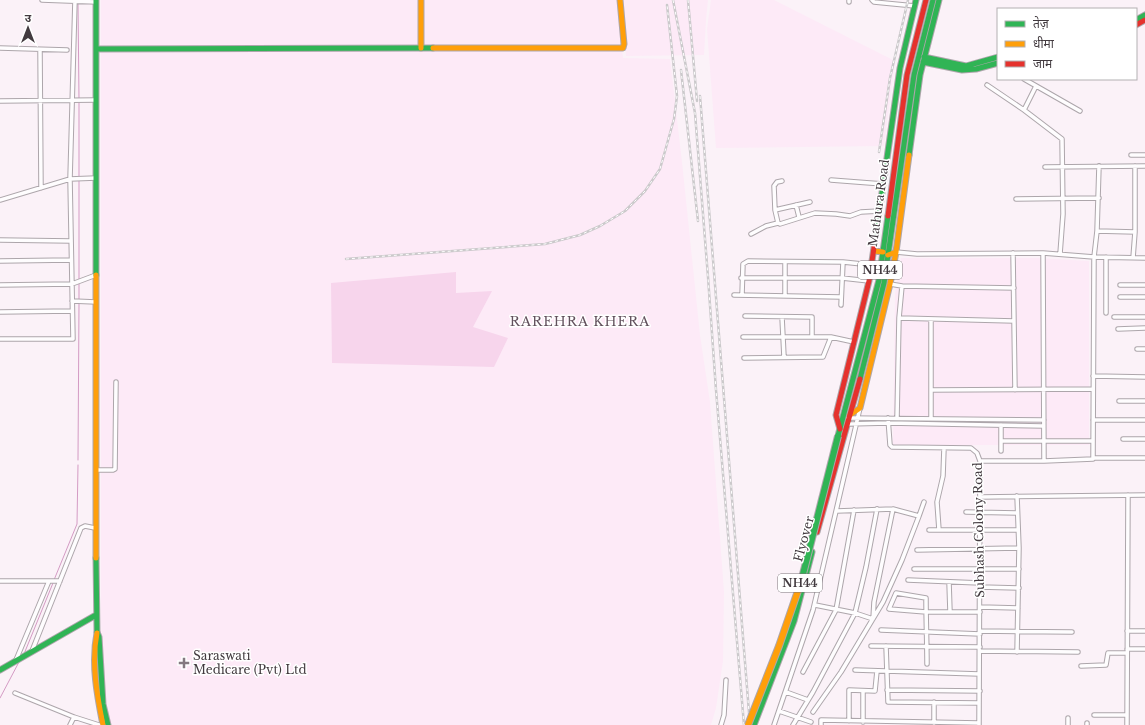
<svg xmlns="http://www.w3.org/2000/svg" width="1145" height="725" font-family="'Libre Baskerville','Noto Sans Devanagari',serif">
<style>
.built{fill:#fdeaf7}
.green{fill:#f7d5ec}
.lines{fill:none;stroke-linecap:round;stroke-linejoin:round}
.stream{stroke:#d49bc4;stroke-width:1}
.street-casing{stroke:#ada6ab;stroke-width:5.5}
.fast-casing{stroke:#ada6ab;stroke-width:7}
.slow-casing{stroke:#ada6ab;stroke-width:7}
.jam-casing{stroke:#ada6ab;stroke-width:7}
.street{stroke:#fefdfe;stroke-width:3.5}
.fast{stroke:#30b455;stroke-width:5}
.slow{stroke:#ff9f0a;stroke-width:5}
.jam{stroke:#e5322d;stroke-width:5}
.rail-casing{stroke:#cbc9cb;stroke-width:2.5}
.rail{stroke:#fff;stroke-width:1;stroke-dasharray:3;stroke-linecap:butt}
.fast-bridge-casing{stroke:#ada6ab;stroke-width:8;stroke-linecap:butt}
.slow-bridge-casing{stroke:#ada6ab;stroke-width:8;stroke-linecap:butt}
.fast-bridge{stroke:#30b455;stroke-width:6}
.slow-bridge{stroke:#ff9f0a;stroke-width:6}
.poi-dot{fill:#837a80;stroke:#fff;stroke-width:1.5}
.labels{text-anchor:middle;stroke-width:3;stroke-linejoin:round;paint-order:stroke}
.shield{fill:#fff;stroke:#7b7579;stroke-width:1}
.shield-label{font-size:11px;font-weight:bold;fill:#423a3f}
.street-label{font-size:12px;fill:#423a3f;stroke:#fff}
.poi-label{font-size:12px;fill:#423a3f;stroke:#fff;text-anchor:start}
.neighbourhood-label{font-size:13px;letter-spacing:1px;fill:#62515d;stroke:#fff}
</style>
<rect width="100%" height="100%" fill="#fbf2f8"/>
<path class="built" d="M 101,0 L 617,0 L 623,58 L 670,59 L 682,162 L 700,335 L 710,402 L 724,592 L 723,661 L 716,708 L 711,725 L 110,725 L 104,679 L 101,621 Z
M 622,0 L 708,0 L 706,20 L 704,55 L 626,56 Z
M 711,0 L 774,0 L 895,61 L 884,146 L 716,148 L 707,29 Z
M 901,258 L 1037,258 L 1089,261 L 1089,445 L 893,445 L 895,294 Z"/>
<path class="green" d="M 456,272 L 456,293 L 492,291 L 473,327 L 508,338 L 494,367 L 332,363 L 331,283 Z"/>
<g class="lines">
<path class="stream" d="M 78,3 L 79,99
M 79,103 L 79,176
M 79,180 L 79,280
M 79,284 L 79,300
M 78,460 L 79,304
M 54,580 L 77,524 L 78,465
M 24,654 L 53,583
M 0,698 L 19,662"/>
<g class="street-casing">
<path id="street" d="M 42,0 L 96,2
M 872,0 L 874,2 L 915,6
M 849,2 L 849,0
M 0,48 L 67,50
M 40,50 L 41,188
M 1024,79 L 1080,111
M 987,85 L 1024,110 L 1062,139 L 1063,214 L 1060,254
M 0,101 L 96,100
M 1024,110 L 1036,86
M 1131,155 L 1145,155
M 1099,166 L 1097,231 L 1135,232
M 1045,167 L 1145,166
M 831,180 L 883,184
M 1016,199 L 1099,198
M 0,200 L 70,179 L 96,178
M 796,205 L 799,217
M 775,210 L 810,202
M 778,223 L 775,210 L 774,186 L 777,182 L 782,181
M 751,234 L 766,226 L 778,223 L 780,224 L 815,213 L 836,214 L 850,216 L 861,212 L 880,211
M 0,240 L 71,241
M 896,252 L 917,254 L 1043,253 L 1094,257 L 1145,258
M 1013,253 L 1015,390
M 1043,253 L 1044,461
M 1133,258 L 1135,232 L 1135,166
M 0,261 L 71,260
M 741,278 L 842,278 L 869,281
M 890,284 L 902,286
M 0,285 L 72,284 L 96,275
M 1120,285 L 1145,285
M 734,295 L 841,297
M 742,295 L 743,264 L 748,261 L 843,262 L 872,265
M 785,296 L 785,262
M 1120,297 L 1145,297
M 72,301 L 96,302
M 841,305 L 843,262
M 0,312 L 72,311
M 1106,313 L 1106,257
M 745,316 L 812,317 L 812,337
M 782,317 L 784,357
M 1114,317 L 1145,317
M 899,318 L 1014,321
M 1118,329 L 1145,328
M 743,337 L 831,337
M 0,339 L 73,339 L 70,179 L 75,0
M 1137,349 L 1145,349
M 744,358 L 823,357 L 831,337 L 854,342
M 1093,376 L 1145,377
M 931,390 L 1093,389
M 1119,401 L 1145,401
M 848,418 L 1044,420
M 888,418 L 890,445 L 892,447 L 971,448 L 977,453 L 980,461 L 979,725
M 897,418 L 899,318 L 902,286 L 1014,288
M 931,418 L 931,319
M 1093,420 L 1145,420
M 847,424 L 888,423 L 1043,426
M 1123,439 L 1145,439
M 1001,441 L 1093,441
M 1001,451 L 1001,425
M 1093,458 L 1145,458
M 980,461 L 1044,461 L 1093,459 L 1094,257 L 1097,231
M 96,470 L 113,470 L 115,469 L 116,382
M 981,497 L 1145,495
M 966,512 L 1017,513
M 919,516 L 924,502
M 929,530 L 1018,530
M 939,530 L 937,502 L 943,476 L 944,448
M 917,550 L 1019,548
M 914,569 L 1019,569
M 908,580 L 980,583
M 0,581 L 60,581
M 949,582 L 950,612
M 980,587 L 1019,588
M 815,605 L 855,613 L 873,619 L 874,602 L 893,509
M 980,607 L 1018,608
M 881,630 L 980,634
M 980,631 L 1072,632
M 1127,631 L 1145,631
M 871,646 L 980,647
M 886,646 L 888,702 L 979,703
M 1127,649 L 1145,649
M 32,651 L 81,528 L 85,526 L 95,528
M 980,651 L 1078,652
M 1017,652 L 1019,548 L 1017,496
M 16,660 L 49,581
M 927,664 C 927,643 926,621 926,599 L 926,598 L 896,593 L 889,609 L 926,612 L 980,612
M 1081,666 L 1106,665 L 1108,653 L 1127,653
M 855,670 L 979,674
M 803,672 L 836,610 L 854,510
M 887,690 L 980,691
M 863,691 L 863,722
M 786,692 L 808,700
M 15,693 L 74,717 L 99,725
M 934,702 L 934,723
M 779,711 L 811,722
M 813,712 L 841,672 L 883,602 L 902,560 L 919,516 L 893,509 L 837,511
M 1094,715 L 1127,715
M 849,721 L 849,690 L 875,691 L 877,671
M 70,725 L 74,717
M 721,725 L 724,715 L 726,680
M 774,725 L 813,610 L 860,408
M 793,725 L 813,692 L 855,613 L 866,567 L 877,509
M 821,725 L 821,720 L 979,723
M 1068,725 L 1068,718
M 1087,725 L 1087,723
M 1127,725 L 1128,495"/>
</g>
<g class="fast-casing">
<path id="fast" d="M 96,0 L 96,275
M 1136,20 L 1145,15
M 96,49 L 433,48
M 924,57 L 966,66 L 998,57
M 923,62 L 962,70 L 976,69 L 998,63
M 909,155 L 920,75 L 939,0
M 875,241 L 900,68 L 916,0
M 860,379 L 884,283 L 914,75 L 933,0
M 838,436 L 879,280 L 888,216
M 96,558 L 97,632 L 99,637 L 103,704 L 108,725
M 0,670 L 96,615
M 754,725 L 794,621 L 812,552"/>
</g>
<g class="slow-casing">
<path id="slow" d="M 421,0 L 421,48
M 433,48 L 623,48 L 624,44 L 620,0
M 874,251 L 883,252
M 888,255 L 896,252
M 850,415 L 860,408 L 890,284 L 896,252 L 909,155
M 96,558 L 96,275
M 97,633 C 91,663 97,695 103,725"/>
</g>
<g class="jam-casing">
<path id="jam" d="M 1136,25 L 1145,20
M 888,216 L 907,75 L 926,0
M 840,429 L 836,415 L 869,281 L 875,241
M 817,532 L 860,379"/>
</g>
<use href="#street" class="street"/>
<use href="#fast" class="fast"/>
<use href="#slow" class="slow"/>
<use href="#jam" class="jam"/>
<g class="rail-casing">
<path id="rail" d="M 673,0 L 695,113 L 708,277 L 716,390 L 744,725
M 688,0 L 697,101
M 681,70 L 698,221
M 700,96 L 750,725
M 879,152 L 890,78 L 908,0
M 346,259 L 545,244 L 580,235 L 600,226 L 625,211 L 645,191 L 660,169 L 674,119 L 677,96 L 667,5"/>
</g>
<use href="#rail" class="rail"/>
<g class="fast-bridge-casing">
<path id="fast-bridge" d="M 801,582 L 838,436"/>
</g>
<g class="slow-bridge-casing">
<path id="slow-bridge" d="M 748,725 L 779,646 L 801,582"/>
</g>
<use href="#fast-bridge" class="fast-bridge"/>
<use href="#slow-bridge" class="slow-bridge"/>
</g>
<path class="poi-dot" d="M182 657h4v4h4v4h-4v4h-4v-4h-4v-4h4z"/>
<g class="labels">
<g class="shield">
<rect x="858" y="261" width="44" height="18" rx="3"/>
<rect x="778" y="574" width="44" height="18" rx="3"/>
</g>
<g class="shield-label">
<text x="880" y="274">NH44</text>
<text x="800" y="587">NH44</text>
</g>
<g class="street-label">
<text transform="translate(879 203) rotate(-82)" y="4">Mathura Road</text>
<text transform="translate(979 530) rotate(-91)" y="4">Subhash Colony Road</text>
<text transform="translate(804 539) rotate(-75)" y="4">Flyover</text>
</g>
<g class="poi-label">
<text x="193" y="660">Saraswati<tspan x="193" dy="14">Medicare (Pvt) Ltd</tspan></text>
</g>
<g class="neighbourhood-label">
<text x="580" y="326">RAREHRA KHERA</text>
</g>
</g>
<rect x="997" y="8" width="140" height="72" fill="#ffffff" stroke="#b3b0b2"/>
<rect x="1005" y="21" width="20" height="6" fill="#30b455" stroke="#b3b0b2"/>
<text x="1033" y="28" font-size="12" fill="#423a3f">तेज़</text>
<rect x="1005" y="41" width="20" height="6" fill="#ff9f0a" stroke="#b3b0b2"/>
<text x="1033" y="48" font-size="12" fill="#423a3f">धीमा</text>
<rect x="1005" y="61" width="20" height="6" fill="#e5322d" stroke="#b3b0b2"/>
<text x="1033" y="68" font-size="12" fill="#423a3f">जाम</text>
<g transform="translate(28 28)" stroke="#ffffff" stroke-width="3" paint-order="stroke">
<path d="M0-3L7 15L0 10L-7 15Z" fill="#423a3f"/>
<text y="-6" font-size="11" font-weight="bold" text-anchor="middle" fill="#423a3f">उ</text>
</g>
</svg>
